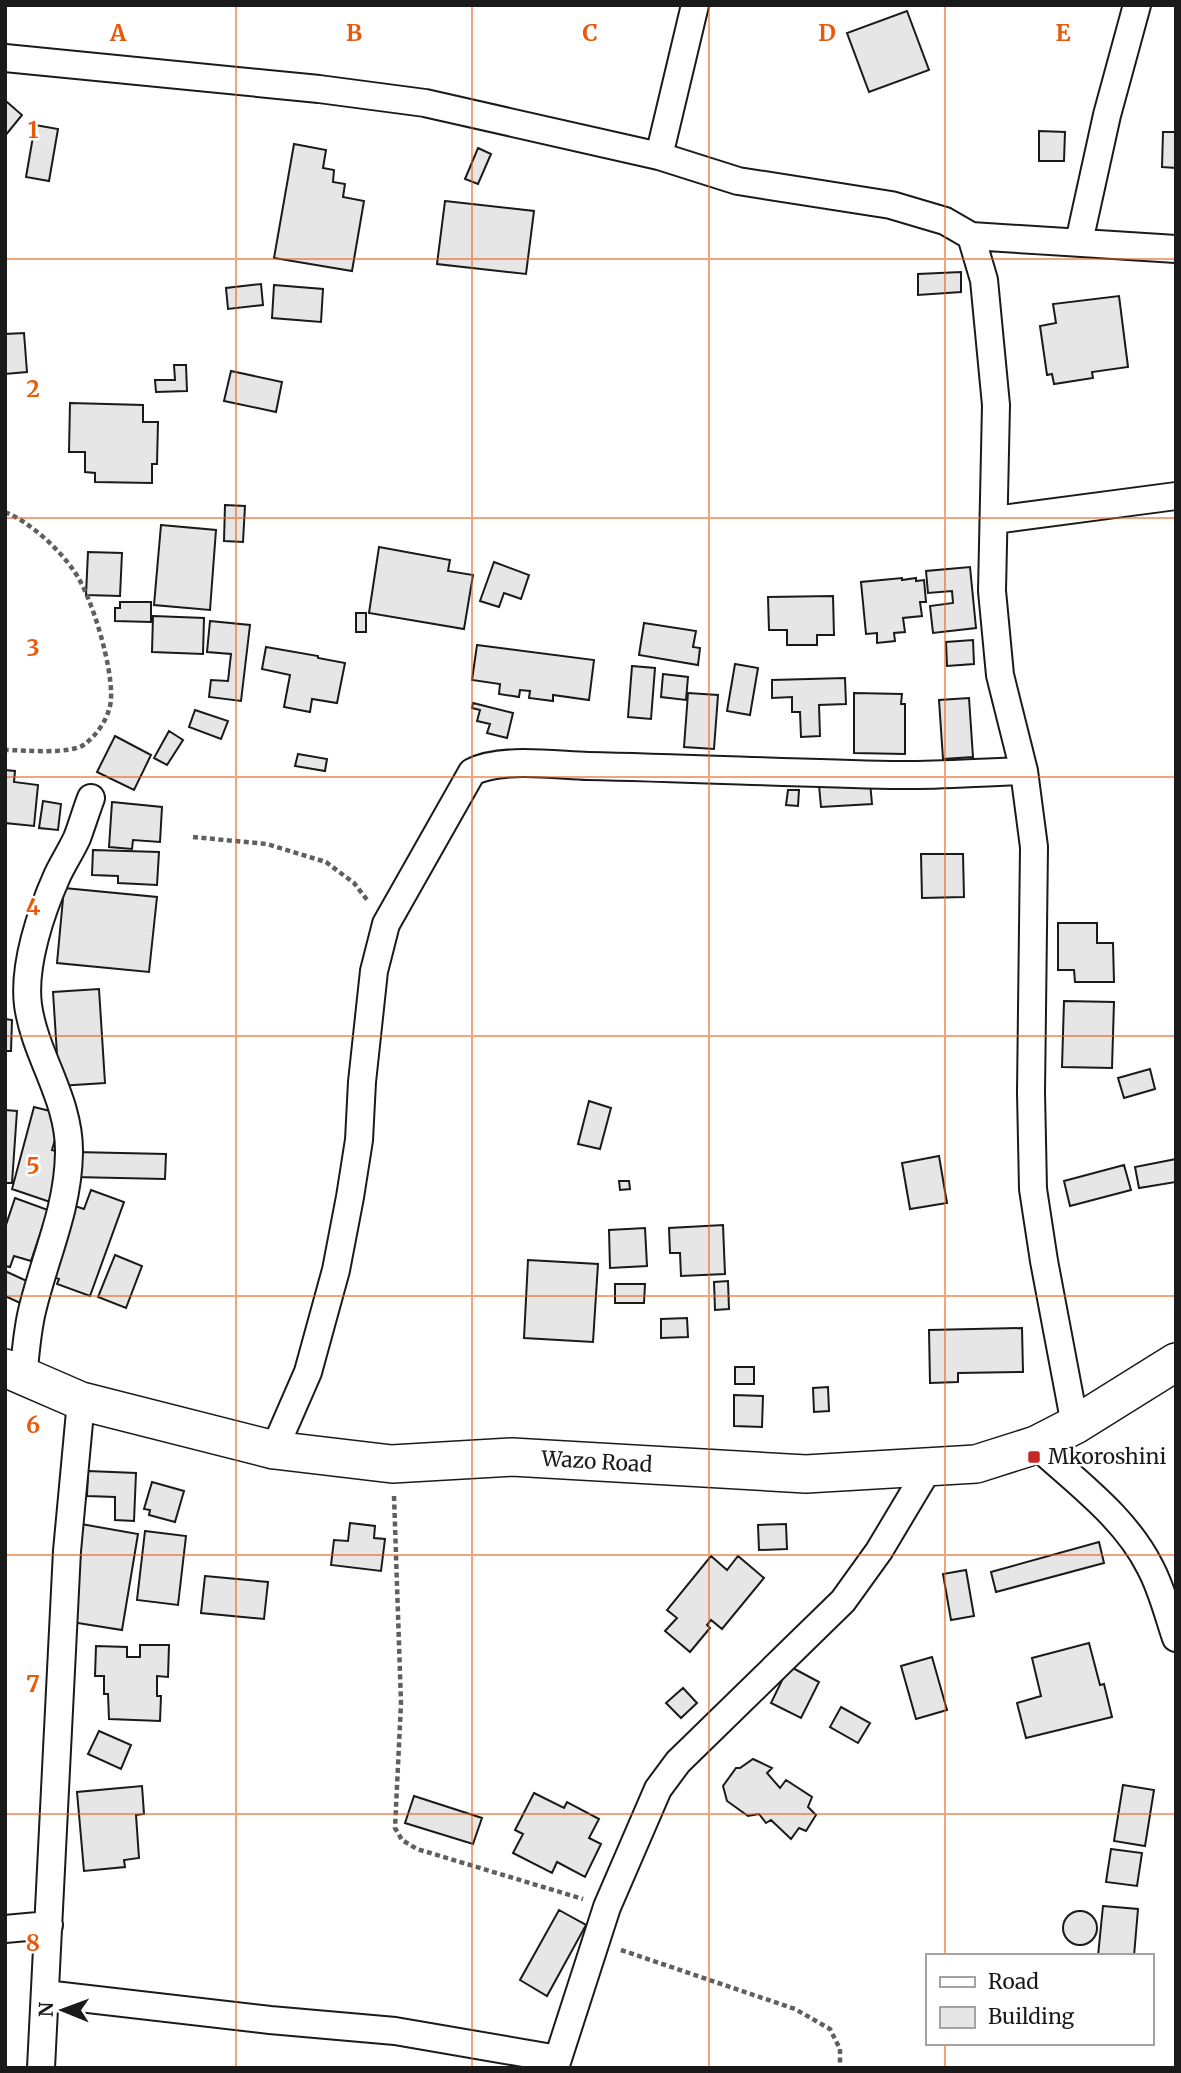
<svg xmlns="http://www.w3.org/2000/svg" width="1181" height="2073" font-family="Merriweather,serif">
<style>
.building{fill:#e6e6e6;stroke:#1a1a1a;stroke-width:2}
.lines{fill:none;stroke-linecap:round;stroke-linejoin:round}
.minor-casing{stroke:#1a1a1a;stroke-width:30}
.secondary-casing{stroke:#1a1a1a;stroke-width:40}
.path{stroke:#5f5f5f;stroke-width:4.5;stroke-dasharray:5 3.5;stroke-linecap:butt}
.minor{stroke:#fff;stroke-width:26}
.secondary{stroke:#fff;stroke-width:37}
.grid{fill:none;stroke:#e8590c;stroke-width:2;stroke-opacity:0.55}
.poi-dot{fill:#c62828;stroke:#fff;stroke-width:2.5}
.labels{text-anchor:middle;stroke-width:5;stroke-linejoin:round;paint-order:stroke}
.poi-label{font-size:21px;fill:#1a1a1a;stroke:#fff;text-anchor:start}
.street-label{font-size:21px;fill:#1a1a1a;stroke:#fff}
.grid-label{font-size:23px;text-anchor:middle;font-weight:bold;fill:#e8590c;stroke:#fff;stroke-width:5;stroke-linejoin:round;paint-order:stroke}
</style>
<rect width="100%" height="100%" fill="#fff"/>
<path class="building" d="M 907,11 L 929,70 L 869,92 L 847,33 Z
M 7,102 L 22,115 L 5,136 L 5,104 Z
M 35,125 L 58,129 L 49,181 L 26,177 Z
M 1039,131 L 1065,132 L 1064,161 L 1039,161 Z
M 1163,132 L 1176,132 L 1176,168 L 1162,167 Z
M 294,144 L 326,150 L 323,168 L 334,170 L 333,182 L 345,184 L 343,197 L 364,201 L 352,271 L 274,258 Z
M 478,148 L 491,154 L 478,184 L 465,179 Z
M 445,201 L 534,211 L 526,274 L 437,264 Z
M 961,272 L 961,292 L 918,295 L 918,274 Z
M 261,284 L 263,305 L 228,309 L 226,288 Z
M 274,285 L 323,289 L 321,322 L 272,318 Z
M 1119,296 L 1128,367 L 1092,372 L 1093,378 L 1054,384 L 1052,374 L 1047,375 L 1040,326 L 1056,323 L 1053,304 Z
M 24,333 L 27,372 L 5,374 L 5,334 Z
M 174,365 L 186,365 L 187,391 L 156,392 L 155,380 L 175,380 Z
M 231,371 L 282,382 L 276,412 L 224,401 Z
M 70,403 L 143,405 L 143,422 L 158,422 L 157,464 L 152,464 L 152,483 L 95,482 L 95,473 L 85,472 L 85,452 L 69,452 Z
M 225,505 L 245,506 L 243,542 L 224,541 Z
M 161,525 L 216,530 L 210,610 L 154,605 Z
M 379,547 L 450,560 L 448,571 L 473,575 L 464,629 L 369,613 Z
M 88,552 L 122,553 L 120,596 L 86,595 Z
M 494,562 L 529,575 L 521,599 L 504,593 L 499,607 L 480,601 Z
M 970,567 L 976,628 L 933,633 L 930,606 L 953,603 L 952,591 L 928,593 L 926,571 Z
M 902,578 L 902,580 L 916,578 L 916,581 L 924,580 L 926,602 L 920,602 L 922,616 L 903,618 L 905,632 L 894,633 L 895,641 L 877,643 L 877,633 L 866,634 L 861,582 Z
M 833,596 L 834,635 L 817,635 L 817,645 L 787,645 L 787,630 L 769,630 L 768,597 Z
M 120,602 L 151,602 L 151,622 L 115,621 L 115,608 L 120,608 Z
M 356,613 L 366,613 L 366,632 L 356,632 Z
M 153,616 L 204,618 L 203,654 L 152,652 Z
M 210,621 L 250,625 L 241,701 L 209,697 L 211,680 L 228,681 L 231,654 L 207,652 Z
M 644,623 L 696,631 L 693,647 L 700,648 L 698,665 L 639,655 Z
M 973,640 L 974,664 L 947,666 L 946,642 Z
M 477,645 L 594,660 L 589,700 L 553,695 L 553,701 L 529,698 L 530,691 L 520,690 L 519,697 L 499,694 L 500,684 L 472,680 Z
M 266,647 L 318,656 L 318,658 L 345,663 L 337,703 L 312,699 L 310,712 L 284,707 L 290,675 L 262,669 Z
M 735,664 L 758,668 L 750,715 L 727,711 Z
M 632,666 L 655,668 L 651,719 L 628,717 Z
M 663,674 L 688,677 L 686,700 L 661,697 Z
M 845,678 L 846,704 L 819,705 L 820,736 L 801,737 L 800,712 L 792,712 L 792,697 L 772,698 L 772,680 Z
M 688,693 L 718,695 L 714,749 L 684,747 Z
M 854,693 L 902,694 L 901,704 L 905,704 L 905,754 L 854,753 Z
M 969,698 L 973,757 L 943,759 L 939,700 Z
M 473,703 L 513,713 L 507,738 L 487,733 L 490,724 L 477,721 L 480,710 L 472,708 Z
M 195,710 L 228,721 L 221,739 L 189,727 Z
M 169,731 L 183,740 L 167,765 L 154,758 Z
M 115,736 L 151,755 L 134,790 L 97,772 Z
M 298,754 L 327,759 L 325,771 L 295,766 Z
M 5,770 L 15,771 L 14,782 L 38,785 L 34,826 L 5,823 Z
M 870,782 L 872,804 L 821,807 L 819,785 Z
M 788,790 L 799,790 L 798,806 L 786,805 Z
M 43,801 L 61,804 L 58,830 L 39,828 Z
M 112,802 L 162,807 L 160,842 L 133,840 L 132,849 L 109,847 Z
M 93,850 L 159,852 L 157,885 L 118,883 L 118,876 L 92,875 Z
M 921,854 L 963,854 L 964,897 L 922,898 Z
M 64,888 L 157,897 L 149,972 L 57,963 Z
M 1058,923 L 1097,923 L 1097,943 L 1113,943 L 1114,982 L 1075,982 L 1074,970 L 1058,970 Z
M 99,989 L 105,1083 L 59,1086 L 53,992 Z
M 1064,1001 L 1114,1002 L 1112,1068 L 1062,1067 Z
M 5,1019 L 12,1020 L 11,1051 L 5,1051 Z
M 1150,1069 L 1155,1089 L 1124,1098 L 1118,1078 Z
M 589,1101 L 611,1108 L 600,1149 L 578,1144 Z
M 34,1107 L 62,1114 L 52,1150 L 66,1154 L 53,1203 L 12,1189 Z
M 5,1110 L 17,1111 L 12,1183 L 5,1183 Z
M 75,1152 L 166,1154 L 165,1179 L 74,1177 Z
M 939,1156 L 947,1203 L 910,1209 L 902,1163 Z
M 1176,1159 L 1176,1182 L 1139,1188 L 1135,1167 Z
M 1124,1165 L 1131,1190 L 1070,1206 L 1064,1181 Z
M 619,1181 L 629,1181 L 630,1189 L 620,1190 Z
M 91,1190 L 124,1202 L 90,1296 L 57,1284 L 59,1279 L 46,1274 L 72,1205 L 84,1209 Z
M 15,1198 L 48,1210 L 31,1261 L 14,1256 L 10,1267 L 5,1266 L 5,1228 Z
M 723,1225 L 725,1274 L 681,1276 L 680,1253 L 670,1253 L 669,1228 Z
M 645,1228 L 647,1266 L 610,1268 L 609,1230 Z
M 115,1255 L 142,1266 L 126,1308 L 98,1297 Z
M 528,1260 L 598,1264 L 593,1342 L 524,1338 Z
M 5,1271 L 29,1282 L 20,1303 L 5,1296 Z
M 728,1281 L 729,1309 L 715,1310 L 714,1282 Z
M 615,1284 L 645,1284 L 644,1303 L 615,1303 Z
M 687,1318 L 688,1337 L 661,1338 L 661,1319 Z
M 1022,1328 L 1023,1372 L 958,1373 L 958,1382 L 930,1383 L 929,1330 Z
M 735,1367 L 754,1367 L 754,1384 L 735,1384 Z
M 828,1387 L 829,1411 L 814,1412 L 813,1388 Z
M 734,1395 L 763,1396 L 762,1427 L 734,1426 Z
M 88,1471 L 136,1473 L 134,1521 L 115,1520 L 115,1497 L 87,1496 Z
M 152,1482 L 184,1491 L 175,1522 L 149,1515 L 150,1510 L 144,1509 Z
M 350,1523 L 375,1526 L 374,1538 L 385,1539 L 381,1571 L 331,1565 L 334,1540 L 348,1541 Z
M 81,1524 L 138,1534 L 122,1630 L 65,1621 Z
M 786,1524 L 787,1549 L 759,1550 L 758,1525 Z
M 145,1531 L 186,1536 L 178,1605 L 137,1600 Z
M 1099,1542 L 1104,1563 L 996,1592 L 991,1572 Z
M 711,1556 L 727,1570 L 738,1556 L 764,1578 L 722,1629 L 711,1620 L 707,1625 L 710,1628 L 690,1652 L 665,1631 L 677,1618 L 667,1610 Z
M 966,1570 L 974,1616 L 951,1620 L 943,1574 Z
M 205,1576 L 268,1582 L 264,1619 L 201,1613 Z
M 1089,1643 L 1100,1685 L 1104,1684 L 1112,1717 L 1026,1738 L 1017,1703 L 1041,1696 L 1032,1658 Z
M 140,1645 L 169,1645 L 168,1677 L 157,1676 L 157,1696 L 161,1696 L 160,1721 L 109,1719 L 108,1694 L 104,1694 L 104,1676 L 95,1676 L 96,1646 L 127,1647 L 127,1657 L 140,1657 Z
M 932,1657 L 947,1710 L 916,1719 L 901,1666 Z
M 789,1666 L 819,1682 L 801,1718 L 771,1703 Z
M 683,1688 L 697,1703 L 681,1718 L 666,1703 Z
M 841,1707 L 870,1723 L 858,1743 L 830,1727 Z
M 99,1731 L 131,1745 L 121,1769 L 88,1754 Z
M 753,1759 L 772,1768 L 767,1773 L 780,1788 L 786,1780 L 812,1797 L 808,1807 L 816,1815 L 806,1831 L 799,1828 L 791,1839 L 771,1820 L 766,1823 L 759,1814 L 748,1816 L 727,1801 L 723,1786 L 736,1768 L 740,1768 Z
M 1123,1785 L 1154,1790 L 1145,1846 L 1114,1841 Z
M 142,1786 L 144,1814 L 136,1815 L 139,1858 L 124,1860 L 125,1867 L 84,1871 L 77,1792 Z
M 534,1793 L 564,1808 L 567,1802 L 599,1819 L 589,1838 L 601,1844 L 585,1877 L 557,1862 L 552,1873 L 513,1853 L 523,1834 L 515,1830 Z
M 414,1796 L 482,1818 L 473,1844 L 405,1823 Z
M 1111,1849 L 1142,1853 L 1137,1886 L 1106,1882 Z
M 1103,1906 L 1138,1909 L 1134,1956 L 1098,1956 Z
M 559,1910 L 586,1925 L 547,1996 L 520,1980 Z
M1063 1928a17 17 0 1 1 34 0a17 17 0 1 1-34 0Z"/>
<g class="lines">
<g class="minor-casing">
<path id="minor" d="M 5,58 L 319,89 L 425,103 L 659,156 L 738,181 L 891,205 L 945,221 L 971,236 L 984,280 L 996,405 L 992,591 L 1000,675 L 1024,771 L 1034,847 L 1031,1092 L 1033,1189 L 1044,1261 L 1075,1425
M 659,156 L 695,5
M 971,236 L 1176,249
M 1079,242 L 1107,115 L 1137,5
M 995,520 L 1176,496
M 23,1376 C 26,1353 27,1329 33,1307 C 46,1254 68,1209 69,1153 C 70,1099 35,1056 28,1005 C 23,965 41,912 57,876 C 63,863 71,851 77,838 C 82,825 86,811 91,798
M 1036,1445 C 1076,1482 1125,1517 1150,1567 C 1162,1589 1168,1615 1176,1638
M 274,1450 L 308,1372 L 336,1270 L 350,1197 L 359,1140 L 362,1082 L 374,971 L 386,924 L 472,772 C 501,757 555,765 588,766 C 689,768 790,773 891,775 C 935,776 980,772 1024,771
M 5,1929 L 49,1925
M 45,1994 L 270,2020 L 395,2031 L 558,2059
M 41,2068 L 67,1551 L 81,1401
M 555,2068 L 607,1907 L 658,1789 L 678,1762 L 843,1601 L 879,1551 L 928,1469"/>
</g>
<g class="secondary-casing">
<g id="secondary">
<path id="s1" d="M 5,1368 L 81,1401 L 274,1450 L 392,1464 L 512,1457 L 806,1474 L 976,1464 L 1036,1445 L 1075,1425 L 1176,1362"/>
</g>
</g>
<path class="path" d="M 5,512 C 30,522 59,549 74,571 C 92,596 113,668 111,699 C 110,716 98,734 85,744 C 71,755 24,750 5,750
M 193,837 L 267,844 L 326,862 L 354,883 L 368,901
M 394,1496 L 401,1703 L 395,1828 L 402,1840 L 417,1849 L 583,1899
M 621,1950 L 795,2009 L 830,2029 L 840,2049 L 840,2068"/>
<use href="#minor" class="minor"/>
<use href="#secondary" class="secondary"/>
</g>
<path class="grid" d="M 236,5 L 236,2068M 472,5 L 472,2068M 709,5 L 709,2068M 945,5 L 945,1956M 5,259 L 1176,259M 5,518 L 1176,518M 5,777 L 1176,777M 5,1036 L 1176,1036M 5,1296 L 1176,1296M 5,1555 L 1176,1555M 5,1814 L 1176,1814M 945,2043 L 945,2068"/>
<rect class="poi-dot" x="1027" y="1450" width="14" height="14" rx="3.5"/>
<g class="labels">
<g class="poi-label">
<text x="1048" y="1464">Mkoroshini</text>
</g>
<g class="street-label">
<text dy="7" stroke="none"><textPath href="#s1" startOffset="606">Wazo Road</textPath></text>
</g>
</g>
<g class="grid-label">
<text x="118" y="41">A</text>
<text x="354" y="41">B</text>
<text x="590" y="41">C</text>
<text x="827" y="41">D</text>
<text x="1063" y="41">E</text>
<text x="33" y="138">1</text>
<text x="33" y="397">2</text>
<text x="33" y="656">3</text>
<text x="33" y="915">4</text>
<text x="33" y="1174">5</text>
<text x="33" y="1433">6</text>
<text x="33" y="1692">7</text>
<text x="33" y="1951">8</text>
</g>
<rect width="1181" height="2073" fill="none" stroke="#1a1a1a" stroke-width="14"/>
<rect x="926" y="1954" width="228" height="91" fill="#ffffff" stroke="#a3a3a3" stroke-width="2"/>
<rect x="940" y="1977" width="35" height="10" fill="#ffffff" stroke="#a3a3a3" stroke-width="2"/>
<text x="988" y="1989" font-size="21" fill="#1a1a1a">Road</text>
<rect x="940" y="2007" width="35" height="21" fill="#e6e6e6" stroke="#a3a3a3" stroke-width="2"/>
<text x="988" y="2024" font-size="21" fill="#1a1a1a">Building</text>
<g transform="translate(63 2010) rotate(271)" stroke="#ffffff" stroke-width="5" paint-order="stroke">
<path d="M0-5L12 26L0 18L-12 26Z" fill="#1a1a1a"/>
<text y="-10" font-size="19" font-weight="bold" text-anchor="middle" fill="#1a1a1a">N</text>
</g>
</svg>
